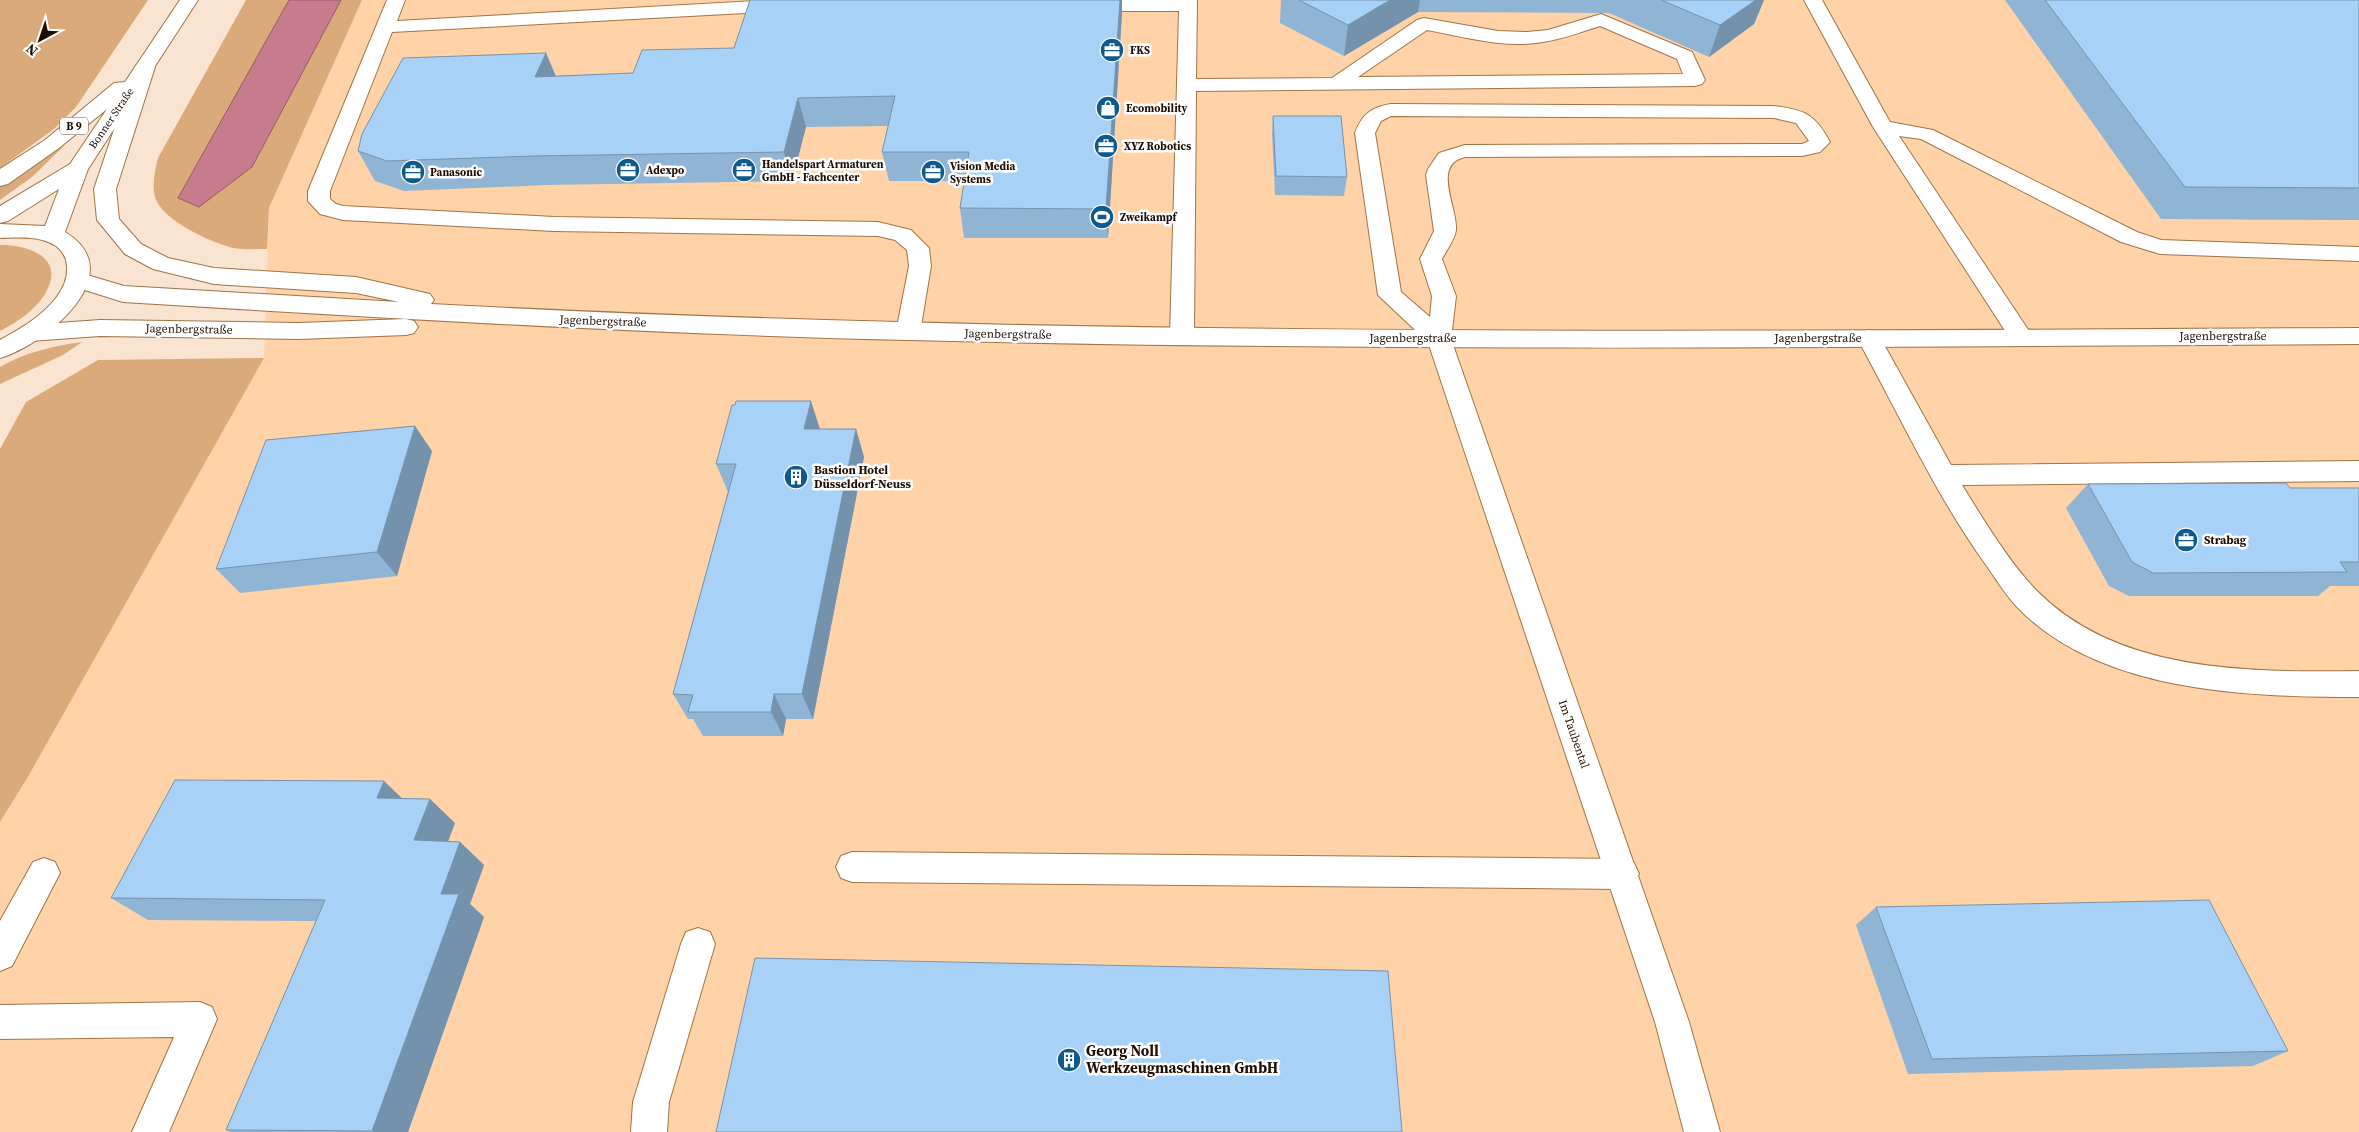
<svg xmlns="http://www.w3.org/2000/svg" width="2359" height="1132" font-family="'Source Serif 4',serif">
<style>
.built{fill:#ffd2a7}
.green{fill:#daaa7b}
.water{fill:#c67c8c;stroke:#945b62}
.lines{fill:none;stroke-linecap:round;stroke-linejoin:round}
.lane-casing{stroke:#a17345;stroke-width:2}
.street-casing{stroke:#a17345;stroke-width:2}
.secondary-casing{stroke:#a17345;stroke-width:2}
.primary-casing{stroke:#a17345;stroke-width:2}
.lane{fill:#fff;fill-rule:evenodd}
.street{fill:#fff;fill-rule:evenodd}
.secondary{fill:#fff;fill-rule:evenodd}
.primary{fill:#fff;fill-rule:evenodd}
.wall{fill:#90b4d4}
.shaded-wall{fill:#7592ac}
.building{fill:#a7d1f6;stroke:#7592ac}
.labels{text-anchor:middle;stroke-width:5;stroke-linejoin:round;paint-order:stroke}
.far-poi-label{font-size:11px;font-weight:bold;fill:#1e0d00;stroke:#fff;text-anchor:start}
.far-street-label{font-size:11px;fill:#1e0d00;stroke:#fff}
.shield{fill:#fff;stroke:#62564c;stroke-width:1}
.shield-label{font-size:11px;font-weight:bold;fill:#1e0d00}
.street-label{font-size:12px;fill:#1e0d00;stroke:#fff}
.poi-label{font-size:12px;font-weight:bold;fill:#1e0d00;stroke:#fff;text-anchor:start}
.near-poi-label{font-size:15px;font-weight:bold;fill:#1e0d00;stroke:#fff;text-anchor:start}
</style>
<rect width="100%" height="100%" fill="#f8e4d1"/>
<path class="built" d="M 362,0 L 2359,0 L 2359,1132 L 0,1132 L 0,822 L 264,358 L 269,208 Z"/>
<path class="green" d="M 0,0 L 148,0 L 76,107 L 54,129 L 0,168 Z
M 246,0 L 362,0 L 269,208 L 267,249 C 256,249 244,250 233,248 C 210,242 166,222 156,200 C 151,187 155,171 158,158 Z
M 64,146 L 32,177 L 0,200 L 0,186 Z
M 0,245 C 25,244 63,256 48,288 C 40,307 18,322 0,331 Z
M 82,342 L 63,355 L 0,384 L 0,367 C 26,352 53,346 82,342 Z
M 264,358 L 29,775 L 0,822 L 0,449 L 26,402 L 98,360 Z"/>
<path class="water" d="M 289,0 L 341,0 L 252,167 L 199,207 L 178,198 Z"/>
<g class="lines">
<g class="lane-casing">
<path id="lane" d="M 387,0 L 405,0 L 397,21 L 774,0 L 791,1 L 793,5 L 791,9 L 784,11 L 392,32 L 330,191 L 330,199 L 336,204 L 343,206 L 554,217 L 878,222 L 911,230 L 929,248 L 931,266 L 920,332 L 916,338 L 908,340 L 900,338 L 896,332 L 909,266 L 907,250 L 895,240 L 878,236 L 554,231 L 343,220 L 320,214 L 308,201 L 308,191 Z
M 1082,0 L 1197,0 L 1196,79 L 1332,78 L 1417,20 L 1424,18 L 1498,31 L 1527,32 L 1548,30 L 1601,14 L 1692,52 L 1705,80 L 1702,84 L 1695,86 L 1196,91 L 1194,336 L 1190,342 L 1182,344 L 1174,342 L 1170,336 L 1179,11 L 1084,11 L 1077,9 L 1075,5 ZM 1600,26 L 1677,59 L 1683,74 L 1358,77 L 1427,30 C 1465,37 1505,49 1543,42 C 1563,39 1581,32 1600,26 Z
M 1804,0 L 1822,0 L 1890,122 L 1933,130 L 2137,232 L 2161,240 L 2359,247 L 2359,261 L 2160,254 L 2121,242 L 1921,139 L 1899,136 L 2033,337 L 2029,343 L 2021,345 L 2013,343 L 1873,127 Z
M 1391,104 L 1774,106 C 1805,110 1815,114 1830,142 L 1820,152 L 1802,156 L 1465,157 C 1431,165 1458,208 1456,230 C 1455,239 1446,251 1442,259 L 1456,296 L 1451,339 L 1447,345 L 1439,347 L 1431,345 L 1378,295 L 1355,133 C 1362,114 1372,107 1391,104 ZM 1391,116 L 1774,118 L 1796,123 L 1809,141 L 1802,144 L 1465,145 L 1439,153 L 1428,169 L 1426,175 L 1434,231 L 1420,259 L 1432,296 L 1430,317 L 1401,292 L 1375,133 L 1381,121 Z
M 1869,330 L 1877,332 L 1951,465 L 2359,461 L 2359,481 L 1962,485 C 1983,519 2009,562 2036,590 C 2118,674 2251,672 2359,671 L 2359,697 C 2248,697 2100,693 2017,607 C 2005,594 1996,579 1986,565 C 1935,494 1899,414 1857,338 L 1861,332 Z
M 852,852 L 1623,859 L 1634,863 L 1639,874 L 1634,885 L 1623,889 L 852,882 L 841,878 L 836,867 L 841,856 Z
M 44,858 L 55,862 L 60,873 L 12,966 L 0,971 L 0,921 L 33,862 Z
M 698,928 L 710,932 L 715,944 L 669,1102 L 667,1132 L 631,1132 L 633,1102 L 681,944 L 686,932 Z
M 200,1002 L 212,1007 L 217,1019 L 169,1132 L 132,1132 L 174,1037 L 0,1039 L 0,1005 Z"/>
</g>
<g class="street-casing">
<path id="street" d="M 1439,331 L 1447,333 L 1451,339 L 1689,1022 L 1720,1132 L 1684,1132 L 1655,1022 L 1427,339 L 1431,333 Z"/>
</g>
<g class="secondary-casing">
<path id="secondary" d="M 145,61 L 152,63 L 155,67 L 116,189 L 119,219 L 141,244 L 168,258 L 214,268 L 356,277 L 430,294 L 434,300 L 431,304 C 1073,338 1716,331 2359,328 L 2359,344 C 1876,347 1392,352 909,340 C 647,334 385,318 123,302 L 69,285 L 66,280 L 69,275 L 77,272 L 124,286 L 399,302 L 356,293 L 214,284 L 153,269 L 125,254 L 97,220 L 94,189 L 135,67 L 138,63 Z
M 406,319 L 414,321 L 418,327 L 414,333 L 406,335 L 299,339 L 100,336 L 30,341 L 22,339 L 18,333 L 22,327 L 30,325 L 100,320 L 299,323 Z"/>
</g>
<g class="primary-casing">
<path id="primary" d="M 180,0 L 198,0 L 88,169 L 65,232 C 133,273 45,345 0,358 L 0,340 C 20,329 41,317 56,298 C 63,289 68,278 67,266 C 64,234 23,237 0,238 L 0,224 L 45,226 L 59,189 L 8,221 L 0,223 L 0,206 L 70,164 L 107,109 L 59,148 L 8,184 L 0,186 L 0,169 L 45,140 L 114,83 L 125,82 Z"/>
</g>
<use href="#lane" class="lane"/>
<use href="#street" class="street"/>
<use href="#secondary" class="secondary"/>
<use href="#primary" class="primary"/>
</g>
<path class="wall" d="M 750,0 L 1122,0 L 1122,13 L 1108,238 L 964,238 L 960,208 L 964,181 L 889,181 L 882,152 L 888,126 L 806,127 L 792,181 L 547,185 L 404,191 L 375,181 L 358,151 L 546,53 L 556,76 L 633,73 L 734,48 Z
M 1281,0 L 1764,0 L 1754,24 L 1709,57 L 1609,13 L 1418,12 L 1344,56 L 1280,23 Z
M 2005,0 L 2359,0 L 2359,220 L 2161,219 Z
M 1273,116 L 1347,177 L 1344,196 L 1275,195 L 1272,134 Z
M 820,429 L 856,429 L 864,457 L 813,719 L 786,719 L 783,736 L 703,736 L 693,719 L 688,719 L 673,694 L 728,492 L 716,464 Z
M 432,451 L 397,576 L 240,593 L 216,569 Z
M 2088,484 L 2290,488 L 2359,488 L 2359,586 L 2330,586 L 2318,596 L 2129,596 L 2109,586 L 2066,508 Z
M 402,798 L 455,823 L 448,841 L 460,842 L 484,865 L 470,904 L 484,917 L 408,1132 L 232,1132 L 226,1130 L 316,921 L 148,920 L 111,898 Z
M 1876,907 L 2288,1051 L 2253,1066 L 1908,1074 L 1856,925 Z"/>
<path class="shaded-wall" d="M 1120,0 L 1122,0 L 1122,13 L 1108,238 L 1106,209 Z
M 1390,0 L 1420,0 L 1418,12 L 1344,56 L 1348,25 Z
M 1756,0 L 1764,0 L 1754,24 L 1709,57 L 1720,25 Z
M 546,53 L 558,82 L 535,77 Z
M 798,98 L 806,127 L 792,181 L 784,152 Z
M 811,401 L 820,429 L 804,429 Z
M 415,426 L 432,451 L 397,576 L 377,552 Z
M 856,429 L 864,457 L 813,719 L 802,694 Z
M 774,694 L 786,719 L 783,736 L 771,712 Z
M 384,781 L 410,806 L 377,798 Z
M 430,799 L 455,823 L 440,863 L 414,840 Z
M 460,842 L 484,865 L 470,904 L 484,917 L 408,1132 L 374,1132 L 372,1131 L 441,894 Z"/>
<path class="building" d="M 750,0 L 1120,0 L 1106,209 L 960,208 L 969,152 L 882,152 L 895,96 L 798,98 L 784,152 L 533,156 L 387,161 L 358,151 L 362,134 L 403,58 L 546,53 L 535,77 L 633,73 L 642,50 L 734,48 Z
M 1299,0 L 1390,0 L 1348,25 Z
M 1661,0 L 1756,0 L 1720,25 Z
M 2045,0 L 2359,0 L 2359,188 L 2185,187 Z
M 1273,116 L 1341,116 L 1347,177 L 1276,176 Z
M 736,401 L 811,401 L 804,429 L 856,429 L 802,694 L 774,694 L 771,712 L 688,712 L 693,695 L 673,694 L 736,464 L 716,464 L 732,405 L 735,405 Z
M 415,426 L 377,552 L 216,569 L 266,440 Z
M 2286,483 L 2290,488 L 2359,488 L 2359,562 L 2340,562 L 2347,572 L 2153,573 L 2132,562 L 2088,484 Z
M 175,780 L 384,781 L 377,798 L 430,799 L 414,840 L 460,842 L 441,894 L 459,894 L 372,1131 L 226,1130 L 325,900 L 111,898 Z
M 2209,900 L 2288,1051 L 1932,1059 L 1876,907 Z
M 755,958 L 1388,971 L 1402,1132 L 716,1132 Z"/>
<defs>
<g id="office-disc" transform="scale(1.25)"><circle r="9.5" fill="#0e5a8d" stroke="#fff"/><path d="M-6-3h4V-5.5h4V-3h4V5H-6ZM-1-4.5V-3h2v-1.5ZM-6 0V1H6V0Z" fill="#fff"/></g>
<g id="shop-disc" transform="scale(1.25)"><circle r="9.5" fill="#0e5a8d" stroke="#fff"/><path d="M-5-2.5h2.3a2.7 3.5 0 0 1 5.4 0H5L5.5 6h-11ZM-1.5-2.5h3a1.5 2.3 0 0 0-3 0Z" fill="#fff"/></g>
<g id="stadium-disc" transform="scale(1.25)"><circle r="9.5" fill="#0e5a8d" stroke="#fff"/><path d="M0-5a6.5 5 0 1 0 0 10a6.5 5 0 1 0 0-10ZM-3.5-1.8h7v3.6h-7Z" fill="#fff"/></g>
<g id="building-disc" transform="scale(1.25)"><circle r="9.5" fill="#0e5a8d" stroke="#fff"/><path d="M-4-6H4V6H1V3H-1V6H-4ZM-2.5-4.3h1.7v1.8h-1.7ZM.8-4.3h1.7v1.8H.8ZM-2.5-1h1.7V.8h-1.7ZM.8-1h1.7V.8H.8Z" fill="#fff"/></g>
</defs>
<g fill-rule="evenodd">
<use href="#office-disc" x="1112" y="50"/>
<use href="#shop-disc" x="1108" y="108"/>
<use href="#office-disc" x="1106" y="146"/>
<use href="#office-disc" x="628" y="170"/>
<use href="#office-disc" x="744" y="170"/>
<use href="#office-disc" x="413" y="172"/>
<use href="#office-disc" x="933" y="172"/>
<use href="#stadium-disc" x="1102" y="217"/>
<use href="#building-disc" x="796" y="477"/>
<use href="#office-disc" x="2186" y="540"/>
<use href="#building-disc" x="1069" y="1060"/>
</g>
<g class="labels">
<g class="far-poi-label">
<text x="1130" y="54">FKS</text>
<text x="1126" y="112">Ecomobility</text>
<text x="1124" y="150">XYZ Robotics</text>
<text x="762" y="168">Handelspart Armaturen<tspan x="762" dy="13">GmbH - Fachcenter</tspan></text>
<text x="950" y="170">Vision Media<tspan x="950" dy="13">Systems</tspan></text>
<text x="646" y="174">Adexpo</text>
<text x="430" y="176">Panasonic</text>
<text x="1120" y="221">Zweikampf</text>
</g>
<g class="far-street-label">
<text transform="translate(111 118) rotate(-56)" y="4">Bonner Straße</text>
</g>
<rect class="shield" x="60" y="117.5" width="28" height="17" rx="4"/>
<g class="shield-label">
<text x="74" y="130">B 9</text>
</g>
<g class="street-label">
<text transform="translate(603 321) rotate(2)" y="4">Jagenbergstraße</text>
<text transform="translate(189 329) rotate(1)" y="4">Jagenbergstraße</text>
<text transform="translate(1008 334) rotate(1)" y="4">Jagenbergstraße</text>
<text x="2223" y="340">Jagenbergstraße</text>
<text x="1413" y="342">Jagenbergstraße</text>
<text x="1818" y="342">Jagenbergstraße</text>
<text transform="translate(1574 734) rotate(71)" y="4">Im Taubental</text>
</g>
<g class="poi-label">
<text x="814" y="474">Bastion Hotel<tspan x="814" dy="14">Düsseldorf-Neuss</tspan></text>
<text x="2204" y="544">Strabag</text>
</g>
<g class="near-poi-label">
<text x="1086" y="1056">Georg Noll<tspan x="1086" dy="17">Werkzeugmaschinen GmbH</tspan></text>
</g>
</g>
<g transform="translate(40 40) rotate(220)" stroke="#ffffff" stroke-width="4" paint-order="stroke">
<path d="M0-4L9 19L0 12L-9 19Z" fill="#1e0d00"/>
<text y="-8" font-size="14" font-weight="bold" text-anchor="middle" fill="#1e0d00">N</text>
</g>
</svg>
